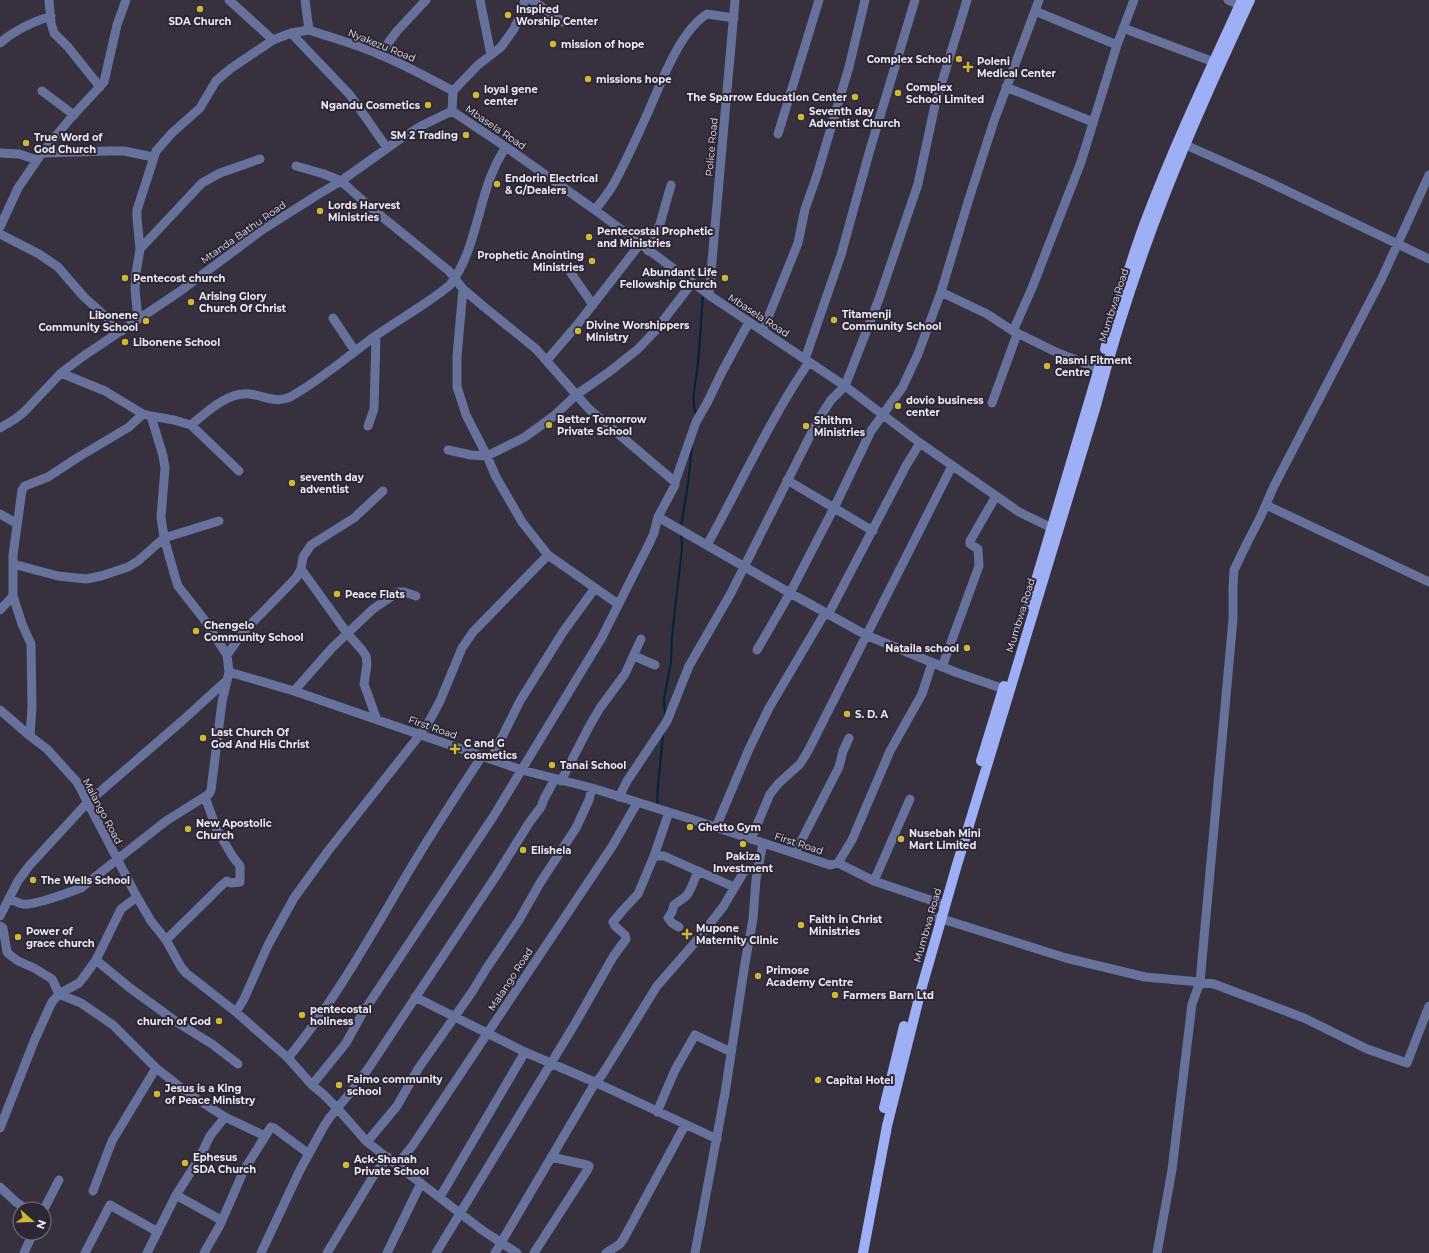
<svg xmlns="http://www.w3.org/2000/svg" width="1429" height="1253" font-family="Montserrat,sans-serif">
<style>
.lines{fill:none;stroke-linecap:round;stroke-linejoin:round}
.stream{stroke:#022238;stroke-width:2}
.minor{stroke:#66719c;stroke-width:9}
.major{stroke:#9eaff6;stroke-width:10}
.poi-dot{fill:#cfb837;stroke:#2c2635;stroke-width:1.5}
.labels{text-anchor:middle;stroke-width:4;stroke-linejoin:round;paint-order:stroke}
.poi-label{font-size:10px;font-weight:bold;fill:#eae6f0;stroke:#2c2635;text-anchor:start}
.street-label{font-size:10px;fill:#eae6f0;stroke:#2c2635}
</style>
<rect width="100%" height="100%" fill="#36303f"/>
<g class="lines">
<path class="stream" d="M 696,414 C 691,400 695,386 697,371 C 700,346 701,320 703,294
M 681,527 L 688,484 L 692,446
M 665,715 L 664,699 L 671,662 L 672,636 L 682,548 L 681,533
M 657,806 L 658,786 L 663,735"/>
<path class="minor" d="M 49,0 L 51,23 L 54,33 L 68,47 L 100,87
M 229,0 L 273,40
M 305,0 L 309,30 C 332,38 356,44 378,54 C 404,64 428,78 453,91
M 480,0 L 491,55
M 532,0 L 563,22
M 1228,0 L 1239,5
M 1035,11 L 1117,45
M 1123,28 L 1219,64
M 291,33 L 350,95 L 387,148
M 0,43 C 16,29 32,22 51,16
M 380,54 L 397,31 L 426,0
M 1006,87 L 1093,122
M 42,91 L 74,115
M 453,91 L 478,65 L 501,47 L 514,29 L 520,16 L 525,0
M 452,111 L 506,147 L 595,210 L 709,295 L 845,386 L 920,443 L 1019,512 L 1058,531
M 452,111 L 453,91
M 778,134 L 819,0
M 1179,142 L 1262,179 L 1429,259
M 0,153 L 19,154 L 37,160
M 42,153 L 110,151 L 124,151 L 153,157
M 296,166 L 324,174 L 341,181 L 370,207 L 449,271 L 463,289 L 483,306 L 536,349 L 589,409 L 675,482
M 595,210 C 601,202 608,194 613,185 C 625,164 635,141 645,119 C 659,89 678,32 707,14 L 734,18
M 0,227 L 18,188 L 42,153 L 69,120 L 104,82 L 117,25 L 126,0
M 0,234 L 39,254 L 58,267 L 84,297 L 122,331
M 140,249 L 202,183 L 220,173 L 260,159
M 648,251 L 660,224 L 671,185
M 571,273 L 593,305
M 463,289 L 457,356 L 457,387 L 459,393 L 466,415 L 487,456 L 496,477 L 522,522 L 548,555
M 941,292 L 987,314 L 1013,331
M 709,295 L 735,0
M 333,318 L 355,351
M 138,319 L 135,290 L 136,273 L 140,249 L 137,218 L 137,210 L 156,151 L 172,133 L 200,108 L 216,81 L 230,69 L 273,40 L 291,33 L 309,30
M 763,330 L 798,243 L 805,209 L 817,175 L 849,67 L 865,0
M 805,359 L 841,255 L 869,153 L 915,0
M 547,360 L 577,325 L 640,244
M 1099,369 L 1058,353 L 1013,331 L 1032,288 L 1081,162 L 1117,45 L 1134,0
M 61,373 L 105,391 L 143,414 L 151,416 L 174,420 L 191,425 L 239,471
M 992,403 L 1017,334
M 151,416 L 163,456 L 165,468 L 161,517 L 164,538 L 176,580 L 178,586 L 203,618 L 227,655 L 229,672
M 191,425 C 207,412 227,392 249,394 C 263,395 276,404 290,397 C 318,382 348,356 374,337 C 399,319 426,305 450,285 C 480,245 477,189 506,147
M 368,426 L 374,409 L 376,336
M 0,428 L 15,419 L 24,412 L 61,373 L 82,357 L 179,292 L 262,230 L 319,194 L 341,181 L 400,139 L 421,126 L 452,111
M 448,450 L 471,455 L 487,456 L 525,437 L 555,415 L 576,395 L 609,372 L 638,349 L 655,331 L 692,283
M 787,480 L 873,531
M 1266,505 L 1429,582
M 0,514 L 16,523
M 658,517 L 790,593 L 866,635 L 955,672 L 1004,689
M 707,545 C 741,484 770,419 809,362
M 13,564 L 58,576 L 86,579 L 101,576 L 128,567 L 138,561 L 164,538 L 219,521
M 301,569 L 347,633 L 362,650 L 366,656 L 367,664 L 364,684 L 377,720
M 0,610 L 13,596
M 828,615 L 907,464 L 920,443
M 757,650 L 790,593 L 807,560 L 834,508 L 871,431 L 902,388 L 918,354 L 941,292 L 968,202 L 994,121 L 1039,0
M 227,655 L 244,631 L 296,578 L 301,569 L 303,557 L 311,545 L 354,518 L 383,491
M 634,656 L 655,665
M 942,667 L 979,566 L 978,549 L 970,544 L 970,541 L 996,496
M 294,691 L 332,648 L 373,609 L 398,592 L 404,592 L 416,596
M 0,710 L 30,736 L 47,749 L 77,782 L 137,897 L 151,921 L 166,940 L 181,967 L 186,973 L 236,1012 L 288,1058 L 312,1085 L 323,1094 L 338,1109 L 367,1142 L 397,1165
M 30,736 L 32,707 L 31,644 L 22,624 L 13,596 L 13,555 L 22,490 L 25,486 L 48,477 L 77,458 L 129,427 L 143,414
M 491,759 L 520,701 L 563,632 L 595,588
M 561,781 L 590,725 L 600,708 L 625,674 L 641,639
M 619,797 L 627,781 L 667,721 L 689,666 L 731,593 L 818,420 L 831,400 L 845,386 L 879,299 L 918,184 L 935,105 L 967,0
M 716,827 L 749,749 L 769,708 L 825,613
M 751,839 L 770,794 L 779,783 L 800,764 L 808,751 L 952,466
M 795,853 L 839,767 L 843,751 L 849,738
M 654,856 L 664,856 L 734,887
M 838,863 L 852,840 L 890,751 L 922,694 L 932,663
M 874,881 L 910,799
M 9,898 C 13,900 19,904 23,904 C 34,906 70,892 81,888 L 166,821 L 209,794 L 211,790 L 222,702 L 229,672 L 294,691 L 522,770 L 592,788 L 691,819 L 830,865 L 838,863 L 874,881 L 945,905
M 0,916 L 18,881 L 29,866 L 87,803 L 182,721 L 227,680
M 936,917 L 1066,958 L 1145,977 L 1200,982 L 1214,984 L 1304,1018 L 1367,1049 L 1407,1063 L 1429,1006
M 0,926 L 3,928 L 7,952 L 10,955 L 18,961 L 34,968 L 52,979 L 59,994 L 81,1003 L 113,1025 L 156,1068 L 189,1094 L 225,1117 L 265,1136
M 679,927 L 672,923 L 668,918 L 672,912 L 674,905 C 677,902 682,900 685,897 C 692,891 693,879 699,871
M 166,940 L 222,885 L 227,881 L 231,883 L 240,882 L 240,866 L 233,857 L 217,830 L 205,797
M 96,960 L 130,988 L 178,1023 L 212,1044 L 238,1064
M 415,997 L 525,1052 L 599,1084 L 717,1139
M 236,1012 L 244,999 L 268,945 L 294,898 L 328,851 L 426,727 L 440,701 L 462,648 L 473,632 L 548,555 L 618,604
M 288,1058 C 335,1001 371,935 409,871 C 432,832 457,794 482,756
M 312,1085 L 346,1043 L 362,1014 L 493,817 L 601,639 L 649,544 L 654,533 L 658,517 L 675,485 L 675,482 L 696,422 L 707,403 L 722,372 L 749,322
M 657,1112 L 675,1070 L 695,1035 L 731,1052
M 0,1128 L 35,1039 L 52,1002 L 59,994 L 79,983 L 83,978 L 96,960 L 121,909 L 137,897
M 367,1142 L 397,1106 L 418,1069 L 472,992 L 486,969 L 519,920 L 540,883 L 576,828 L 589,800 L 592,788
M 0,1187 L 16,1202 L 26,1209
M 93,1191 L 112,1141 L 156,1068
M 176,1195 L 221,1220
M 440,1197 L 525,1052
M 44,1209 L 59,1180
M 24,1253 L 33,1233
M 85,1253 L 110,1205 L 158,1232
M 147,1253 L 176,1195 L 199,1159 L 210,1136 L 225,1117
M 204,1253 L 220,1225 L 244,1170 L 271,1127 L 274,1128 L 309,1154
M 261,1253 L 300,1170 L 324,1126 L 330,1117 L 354,1088 L 368,1069 L 496,876 L 529,823 L 541,807 L 544,799 L 555,779
M 327,1253 L 374,1175 L 388,1157
M 387,1253 L 421,1183
M 436,1253 L 576,1022 L 613,957 L 626,939 L 625,935 L 615,926 L 613,922 L 623,910 L 638,894 L 654,856 L 669,812
M 495,1253 L 595,1083 L 602,1075 L 657,986 L 698,939 L 723,907 L 745,870 L 757,869
M 517,1253 L 482,1230 L 397,1165 L 413,1145 L 613,845 L 637,803
M 534,1253 L 588,1169 L 589,1166 L 587,1165 L 551,1157
M 606,1253 L 620,1244 L 624,1238 L 685,1125
M 695,1253 L 725,1093 L 745,963 L 753,919 L 756,879 L 763,843
M 1157,1253 L 1172,1170 L 1192,1004 L 1200,982 L 1233,619 L 1233,587 L 1234,570 L 1247,543 L 1260,518 L 1274,486 L 1382,278 L 1429,175"/>
<path class="major" d="M 1105,349 C 1117,307 1129,266 1144,225 C 1173,148 1208,74 1242,0
M 1029,604 L 1099,368
M 981,761 L 1004,686
M 884,1108 L 904,1026
M 863,1253 L 887,1126 L 921,990 L 956,868 L 1095,409 C 1114,337 1137,266 1164,197 C 1190,130 1220,65 1250,0"/>
</g>
<g class="poi-dot">
<circle cx="200" cy="9" r="4"/>
<circle cx="508" cy="15" r="4"/>
<circle cx="553" cy="44" r="4"/>
<circle cx="959" cy="59" r="4"/>
<path d="M966 61h4v4h4v4h-4v4h-4v-4h-4v-4h4z"/>
<circle cx="588" cy="79" r="4"/>
<circle cx="898" cy="93" r="4"/>
<circle cx="476" cy="95" r="4"/>
<circle cx="855" cy="97" r="4"/>
<circle cx="428" cy="105" r="4"/>
<circle cx="801" cy="117" r="4"/>
<circle cx="466" cy="135" r="4"/>
<circle cx="26" cy="143" r="4"/>
<circle cx="497" cy="184" r="4"/>
<circle cx="320" cy="211" r="4"/>
<circle cx="589" cy="237" r="4"/>
<circle cx="592" cy="261" r="4"/>
<circle cx="125" cy="278" r="4"/>
<circle cx="725" cy="278" r="4"/>
<circle cx="191" cy="302" r="4"/>
<circle cx="834" cy="320" r="4"/>
<circle cx="146" cy="321" r="4"/>
<circle cx="578" cy="331" r="4"/>
<circle cx="125" cy="342" r="4"/>
<circle cx="1047" cy="366" r="4"/>
<circle cx="898" cy="406" r="4"/>
<circle cx="549" cy="425" r="4"/>
<circle cx="806" cy="426" r="4"/>
<circle cx="292" cy="483" r="4"/>
<circle cx="337" cy="594" r="4"/>
<circle cx="196" cy="631" r="4"/>
<circle cx="967" cy="648" r="4"/>
<circle cx="847" cy="714" r="4"/>
<circle cx="203" cy="738" r="4"/>
<path d="M453 743h4v4h4v4h-4v4h-4v-4h-4v-4h4z"/>
<circle cx="552" cy="765" r="4"/>
<circle cx="690" cy="827" r="4"/>
<circle cx="188" cy="829" r="4"/>
<circle cx="901" cy="839" r="4"/>
<circle cx="743" cy="844" r="4"/>
<circle cx="523" cy="850" r="4"/>
<circle cx="33" cy="880" r="4"/>
<circle cx="801" cy="925" r="4"/>
<path d="M685 928h4v4h4v4h-4v4h-4v-4h-4v-4h4z"/>
<circle cx="18" cy="937" r="4"/>
<circle cx="758" cy="976" r="4"/>
<circle cx="835" cy="995" r="4"/>
<circle cx="302" cy="1015" r="4"/>
<circle cx="219" cy="1021" r="4"/>
<circle cx="818" cy="1080" r="4"/>
<circle cx="339" cy="1085" r="4"/>
<circle cx="157" cy="1094" r="4"/>
<circle cx="185" cy="1163" r="4"/>
<circle cx="346" cy="1165" r="4"/>
</g>
<g class="labels">
<g class="poi-label">
<text x="516" y="13">Inspired<tspan x="516" dy="12">Worship Center</tspan></text>
<text x="200" y="25" text-anchor="middle">SDA Church</text>
<text x="561" y="48">mission of hope</text>
<text x="951" y="63" text-anchor="end">Complex School</text>
<text x="977" y="65">Poleni<tspan x="977" dy="12">Medical Center</tspan></text>
<text x="596" y="83">missions hope</text>
<text x="906" y="91">Complex<tspan x="906" dy="12">School Limited</tspan></text>
<text x="484" y="93">loyal gene<tspan x="484" dy="12">center</tspan></text>
<text x="847" y="101" text-anchor="end">The Sparrow Education Center</text>
<text x="420" y="109" text-anchor="end">Ngandu Cosmetics</text>
<text x="809" y="115">Seventh day<tspan x="809" dy="12">Adventist Church</tspan></text>
<text x="458" y="139" text-anchor="end">SM 2 Trading</text>
<text x="34" y="141">True Word of<tspan x="34" dy="12">God Church</tspan></text>
<text x="505" y="182">Endorin Electrical<tspan x="505" dy="12">&amp; G/Dealers</tspan></text>
<text x="328" y="209">Lords Harvest<tspan x="328" dy="12">Ministries</tspan></text>
<text x="597" y="235">Pentecostal Prophetic<tspan x="597" dy="12">and Ministries</tspan></text>
<text x="584" y="259" text-anchor="end">Prophetic Anointing<tspan x="584" dy="12">Ministries</tspan></text>
<text x="717" y="276" text-anchor="end">Abundant Life<tspan x="717" dy="12">Fellowship Church</tspan></text>
<text x="133" y="282">Pentecost church</text>
<text x="199" y="300">Arising Glory<tspan x="199" dy="12">Church Of Christ</tspan></text>
<text x="842" y="318">Titamenji<tspan x="842" dy="12">Community School</tspan></text>
<text x="138" y="319" text-anchor="end">Libonene<tspan x="138" dy="12">Community School</tspan></text>
<text x="586" y="329">Divine Worshippers<tspan x="586" dy="12">Ministry</tspan></text>
<text x="133" y="346">Libonene School</text>
<text x="1055" y="364">Rasmi Fitment<tspan x="1055" dy="12">Centre</tspan></text>
<text x="906" y="404">dovio business<tspan x="906" dy="12">center</tspan></text>
<text x="557" y="423">Better Tomorrow<tspan x="557" dy="12">Private School</tspan></text>
<text x="814" y="424">Shithm<tspan x="814" dy="12">Ministries</tspan></text>
<text x="300" y="481">seventh day<tspan x="300" dy="12">adventist</tspan></text>
<text x="345" y="598">Peace Flats</text>
<text x="204" y="629">Chengelo<tspan x="204" dy="12">Community School</tspan></text>
<text x="959" y="652" text-anchor="end">Nataila school</text>
<text x="855" y="718">S. D. A</text>
<text x="211" y="736">Last Church Of<tspan x="211" dy="12">God And His Christ</tspan></text>
<text x="464" y="747">C and G<tspan x="464" dy="12">cosmetics</tspan></text>
<text x="560" y="769">Tanai School</text>
<text x="196" y="827">New Apostolic<tspan x="196" dy="12">Church</tspan></text>
<text x="698" y="831">Ghetto Gym</text>
<text x="909" y="837">Nusebah Mini<tspan x="909" dy="12">Mart Limited</tspan></text>
<text x="531" y="854">Elishela</text>
<text x="743" y="860" text-anchor="middle">Pakiza<tspan x="743" dy="12">Investment</tspan></text>
<text x="41" y="884">The Wells School</text>
<text x="809" y="923">Faith in Christ<tspan x="809" dy="12">Ministries</tspan></text>
<text x="696" y="932">Mupone<tspan x="696" dy="12">Maternity Clinic</tspan></text>
<text x="26" y="935">Power of<tspan x="26" dy="12">grace church</tspan></text>
<text x="766" y="974">Primose<tspan x="766" dy="12">Academy Centre</tspan></text>
<text x="843" y="999">Farmers Barn Ltd</text>
<text x="310" y="1013">pentecostal<tspan x="310" dy="12">holiness</tspan></text>
<text x="211" y="1025" text-anchor="end">church of God</text>
<text x="347" y="1083">Faimo community<tspan x="347" dy="12">school</tspan></text>
<text x="826" y="1084">Capital Hotel</text>
<text x="165" y="1092">Jesus is a King<tspan x="165" dy="12">of Peace Ministry</tspan></text>
<text x="193" y="1161">Ephesus<tspan x="193" dy="12">SDA Church</tspan></text>
<text x="354" y="1163">Ack-Shanah<tspan x="354" dy="12">Private School</tspan></text>
</g>
<g class="street-label">
<text transform="translate(382 45) rotate(22)" y="4">Nyakezu Road</text>
<text transform="translate(496 127) rotate(34)" y="4">Mbasela Road</text>
<text transform="translate(711 147) rotate(-85)" y="4">Police Road</text>
<text transform="translate(243 232) rotate(-35)" y="4">Mtanda Bathu Road</text>
<text transform="translate(1113 305) rotate(-72)" y="4">Mumbwa Road</text>
<text transform="translate(759 315) rotate(33)" y="4">Mbasela Road</text>
<text transform="translate(1020 615) rotate(-73)" y="4">Mumbwa Road</text>
<text transform="translate(433 727) rotate(19)" y="4">First Road</text>
<text transform="translate(103 811) rotate(62)" y="4">Malango Road</text>
<text transform="translate(799 843) rotate(18)" y="4">First Road</text>
<text transform="translate(927 925) rotate(-74)" y="4">Mumbwa Road</text>
<text transform="translate(510 979) rotate(-57)" y="4">Malango Road</text>
</g>
</g>
<g transform="translate(32 1221) rotate(110)"><circle r="19" fill="#2c2635" stroke="#787380"/>
<path d="M0-3L7 15L0 10L-7 15Z" fill="#cfb837"/>
<text y="-6" font-size="11" font-weight="bold" text-anchor="middle" fill="#eae6f0">N</text>
</g>
</svg>
